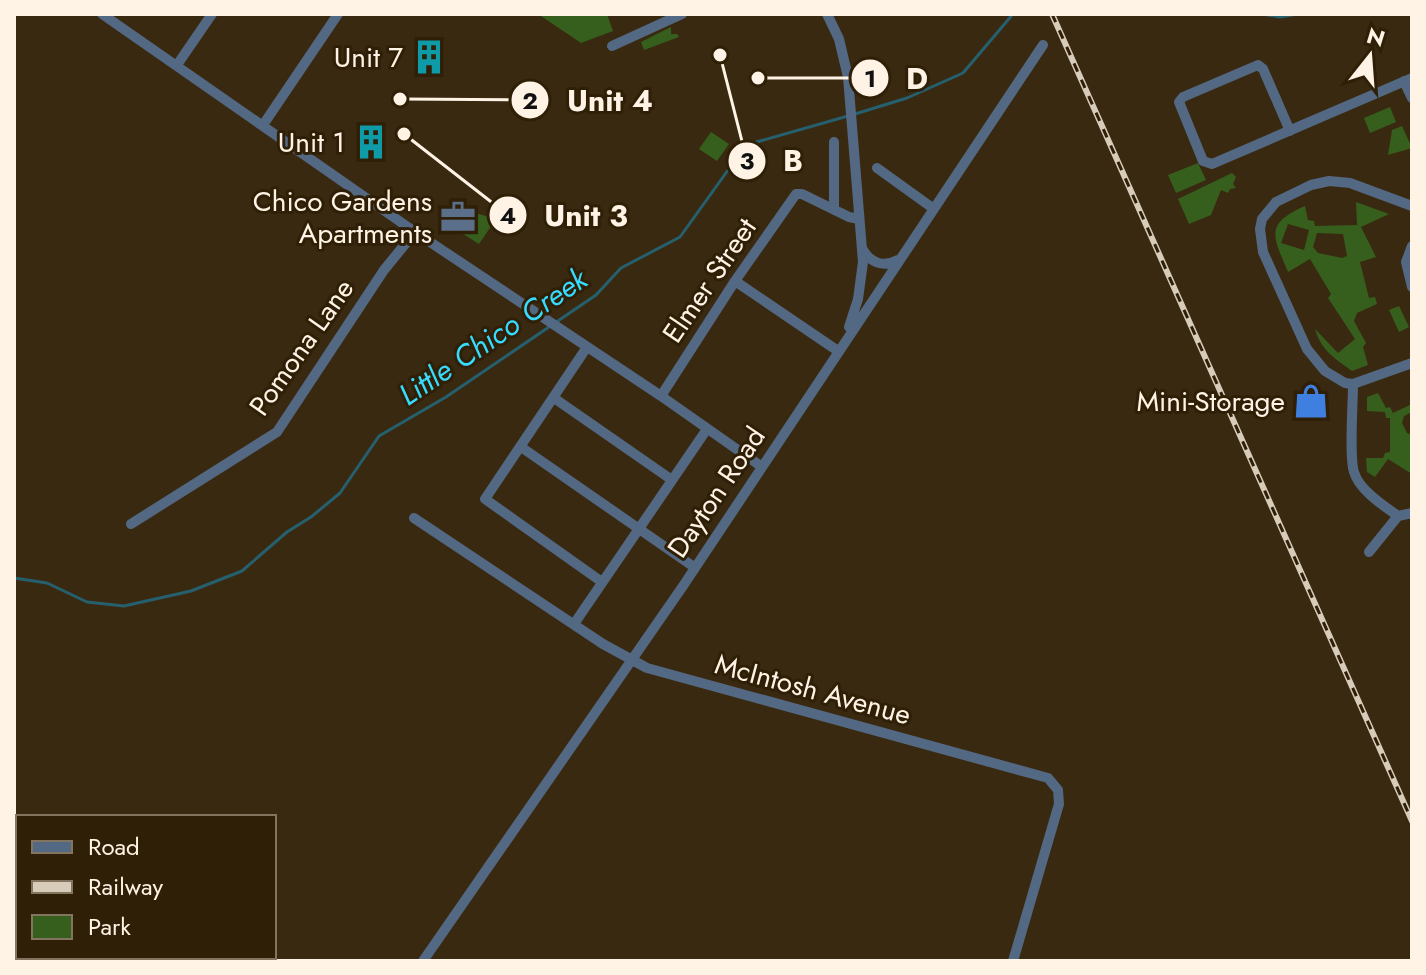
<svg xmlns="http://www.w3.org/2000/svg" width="1426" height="975" font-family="Jost,sans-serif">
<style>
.green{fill:#365f1d;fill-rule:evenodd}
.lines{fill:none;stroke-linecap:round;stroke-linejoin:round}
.stream{stroke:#26606e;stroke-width:3}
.minor{stroke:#536882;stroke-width:10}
.rail-casing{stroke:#d7cbba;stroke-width:6}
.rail{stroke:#2f1f06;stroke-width:3;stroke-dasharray:9;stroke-linecap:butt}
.labels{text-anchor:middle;stroke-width:6;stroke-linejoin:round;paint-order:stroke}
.poi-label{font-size:28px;fill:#fef3e4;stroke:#2f1f06;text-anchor:end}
.street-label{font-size:28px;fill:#fef3e4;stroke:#2f1f06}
.water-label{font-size:30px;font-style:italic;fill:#36dbfd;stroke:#2f1f06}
.leader{fill:none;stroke:#fef3e4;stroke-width:3}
.callout-dot{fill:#fef3e4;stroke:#2f1f06;stroke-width:3}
.mark-label{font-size:24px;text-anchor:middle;font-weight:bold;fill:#111}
.callout-label{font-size:30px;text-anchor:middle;font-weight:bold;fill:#fef3e4;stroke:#2f1f06;stroke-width:6;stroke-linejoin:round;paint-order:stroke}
</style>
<rect width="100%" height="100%" fill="#392910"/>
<path class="green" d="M 538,14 L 607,14 L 613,31 L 581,43 Z
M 671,27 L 671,34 L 677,34 L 679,37 L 644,50 L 641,42 Z
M 1390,107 L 1396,122 L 1370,133 L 1364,118 Z
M 1402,126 L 1412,148 L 1388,155 L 1392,130 Z
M 711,132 L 729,144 L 717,161 L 699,149 Z
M 1198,163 L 1206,180 L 1176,193 L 1168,175 Z
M 1232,173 L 1236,177 L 1233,184 L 1236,188 L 1230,189 L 1228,193 L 1221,190 L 1211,215 L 1189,224 L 1178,199 Z
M 1356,202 L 1389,214 L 1361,227 L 1376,257 L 1360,262 L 1369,298 L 1375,297 L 1377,304 L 1357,313 L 1354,321 L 1366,343 L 1363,347 L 1368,365 L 1352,371 C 1334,358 1321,350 1315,329 L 1338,353 L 1355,339 L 1328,298 L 1331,294 L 1310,259 L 1288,272 C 1273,236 1264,224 1305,206 L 1308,220 L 1314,221 L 1315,226 L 1357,225 ZM 1288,224 L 1309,230 L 1304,250 L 1281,243 ZM 1317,233 L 1343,234 L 1347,256 L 1342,258 L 1318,253 L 1313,247 Z
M 472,212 L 496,219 L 479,244 L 460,232 Z
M 1399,306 L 1409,327 L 1399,332 L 1389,310 Z
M 1378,393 L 1386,408 L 1390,407 L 1393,413 L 1412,404 L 1412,412 L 1404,416 L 1402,423 L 1407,433 L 1412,435 L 1412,474 L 1388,459 L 1375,477 L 1367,472 L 1366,458 L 1383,458 L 1385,453 L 1390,452 L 1390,418 L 1386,418 L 1385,412 L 1367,411 L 1367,397 Z"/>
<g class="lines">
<path class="stream" d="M 1262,14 L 1280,17 L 1298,14
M 855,114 L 907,98 L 963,73 L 1013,14
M 14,578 L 47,583 L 87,602 L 124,606 L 191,591 L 242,571 L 287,532 L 311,517 L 340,493 L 379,436 L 446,397 L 596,295 L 621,268 L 680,237 L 746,145 L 848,116"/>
<path class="minor" d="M 102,14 L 415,232 L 661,396 L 762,467
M 827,14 L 839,39 L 848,77 L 863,262 L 858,299 L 849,327
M 612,46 L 682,14
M 177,65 L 212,14
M 1404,81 L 1412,98
M 263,125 L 338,14
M 1290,131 L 1263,69 L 1258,65 L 1183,97 L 1179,102 L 1203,161 L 1212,164 L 1412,78
M 834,142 L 834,210
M 877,168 L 934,209
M 1412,246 L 1406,262 L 1412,287
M 862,248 C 870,263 883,268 898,260
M 735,281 L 838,351
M 587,347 L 485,499 L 602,582
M 1412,363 L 1353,384 C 1353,404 1349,457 1354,472 C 1359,490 1384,506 1398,516 L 1412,513
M 1353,384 L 1345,383 L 1325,371 L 1307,349 L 1263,252 L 1260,229 L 1262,219 L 1276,202 L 1311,185 L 1329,181 L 1350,183 L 1412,206
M 661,396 L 735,281 L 796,194 L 802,194 L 849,217 L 859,219
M 554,398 L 672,480
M 521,447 L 694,567
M 414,518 L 603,644 L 647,668 L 1048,778 L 1058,790 L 1059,804 L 1013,961
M 131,524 L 277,432 L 384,270 L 415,232
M 1369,552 L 1398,516
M 574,624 L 707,429
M 423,961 L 683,586 L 1043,45"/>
<g class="rail-casing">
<path id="rail" d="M 1052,14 L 1412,821"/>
</g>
<use href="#rail" class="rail"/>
</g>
<defs>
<g id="building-bare" transform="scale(2.76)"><path d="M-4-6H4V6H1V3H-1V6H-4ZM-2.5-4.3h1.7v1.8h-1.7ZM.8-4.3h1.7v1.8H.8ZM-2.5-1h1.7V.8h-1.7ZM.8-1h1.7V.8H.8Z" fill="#0f9aa8" stroke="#2f1f06" stroke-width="2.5" paint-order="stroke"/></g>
<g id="office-bare" transform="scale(2.76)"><path d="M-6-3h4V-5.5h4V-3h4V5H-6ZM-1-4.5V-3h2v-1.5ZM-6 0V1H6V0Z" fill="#5c6f8a" stroke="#2f1f06" stroke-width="2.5" paint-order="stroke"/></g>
<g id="shop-bare" transform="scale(2.76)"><path d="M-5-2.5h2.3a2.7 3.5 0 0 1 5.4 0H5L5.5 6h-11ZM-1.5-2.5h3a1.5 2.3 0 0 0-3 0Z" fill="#3f7fe0" stroke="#2f1f06" stroke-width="2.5" paint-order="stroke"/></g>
</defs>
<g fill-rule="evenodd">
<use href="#building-bare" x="429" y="57"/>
<use href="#building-bare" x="371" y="142"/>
<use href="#office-bare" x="458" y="217"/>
<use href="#shop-bare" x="1311" y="401"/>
</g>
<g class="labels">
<g class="poi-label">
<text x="403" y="67">Unit 7</text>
<text x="345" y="152">Unit 1</text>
<text x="432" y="211">Chico Gardens<tspan x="432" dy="32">Apartments</tspan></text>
<text x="1285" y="411">Mini-Storage</text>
</g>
<g class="street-label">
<text transform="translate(709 280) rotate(-56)" y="10">Elmer Street</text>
<text transform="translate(301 347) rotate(-55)" y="10">Pomona Lane</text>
<text transform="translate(716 492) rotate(-56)" y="10">Dayton Road</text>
<text transform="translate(813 689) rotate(15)" y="10">McIntosh Avenue</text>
</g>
<g class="water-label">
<text transform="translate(493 337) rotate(-34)" y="10">Little Chico Creek</text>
</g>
</g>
<path class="leader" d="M758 78L870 78M400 99L530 100M720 55L747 161M404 134L508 215"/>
<g class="callout-dot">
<circle cx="758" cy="78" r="8"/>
<circle cx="400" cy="99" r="8"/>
<circle cx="720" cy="55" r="8"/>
<circle cx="404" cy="134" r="8"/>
<circle cx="870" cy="78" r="20"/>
<circle cx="530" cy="100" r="20"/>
<circle cx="747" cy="161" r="20"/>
<circle cx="508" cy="215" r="20"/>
</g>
<g class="mark-label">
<text x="870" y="87">1</text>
<text x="530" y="109">2</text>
<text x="747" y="169">3</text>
<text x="508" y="224">4</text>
</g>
<g class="callout-label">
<text x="917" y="89">D</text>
<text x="610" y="111">Unit 4</text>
<text x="793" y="171">B</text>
<text x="586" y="226">Unit 3</text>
</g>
<rect width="1426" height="975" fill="none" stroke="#fef3e4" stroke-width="32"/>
<rect x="16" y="815" width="260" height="144" fill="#2f1f06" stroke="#82745f" stroke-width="2"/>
<rect x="32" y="841" width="40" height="12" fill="#536882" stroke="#82745f" stroke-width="2"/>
<text x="88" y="855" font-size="24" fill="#fef3e4">Road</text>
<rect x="32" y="881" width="40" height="12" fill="#d7cbba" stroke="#82745f" stroke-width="2"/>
<text x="88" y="895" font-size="24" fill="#fef3e4">Railway</text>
<rect x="32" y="915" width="40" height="24" fill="#365f1d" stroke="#82745f" stroke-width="2"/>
<text x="88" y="935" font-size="24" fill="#fef3e4">Park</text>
<g transform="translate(1370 56) rotate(17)" stroke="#2f1f06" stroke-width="6" paint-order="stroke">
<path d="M0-6L14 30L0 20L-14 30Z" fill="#fef3e4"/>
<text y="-12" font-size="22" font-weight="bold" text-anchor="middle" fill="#fef3e4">N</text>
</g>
</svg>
